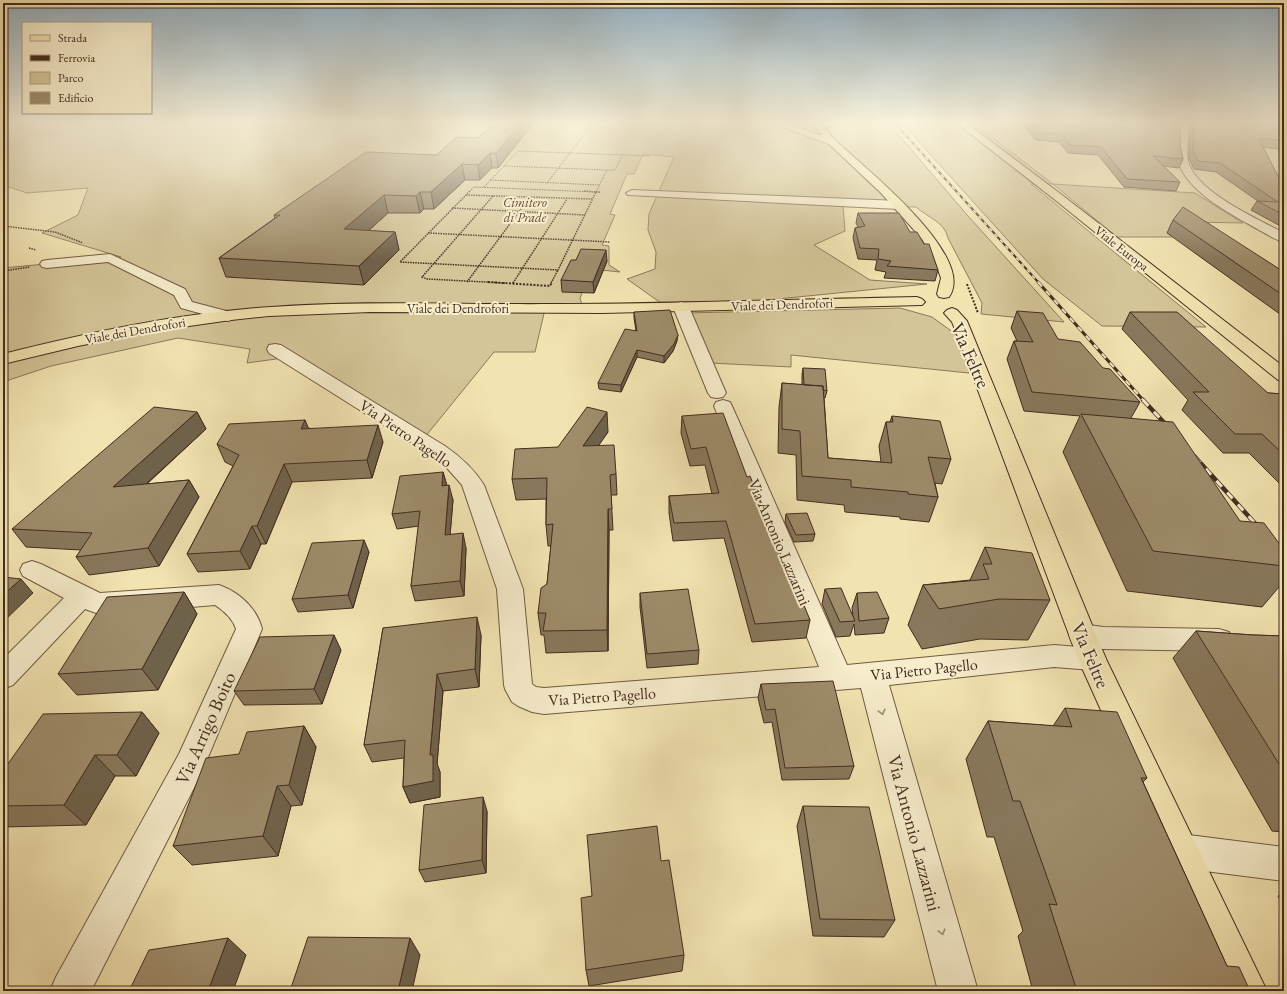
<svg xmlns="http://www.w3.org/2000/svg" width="1287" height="994" font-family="'EB Garamond',serif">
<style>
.green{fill:#d4c598;stroke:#8c785c}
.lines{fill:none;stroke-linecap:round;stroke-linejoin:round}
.minor-casing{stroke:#705a44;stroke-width:2}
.major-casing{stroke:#442c1f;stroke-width:2}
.path-far2{stroke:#442c1f;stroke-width:1;stroke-dasharray:1.5 1;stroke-linecap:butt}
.path-far1{stroke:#442c1f;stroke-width:1.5;stroke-dasharray:1.5 1;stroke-linecap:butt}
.path{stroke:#442c1f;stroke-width:2;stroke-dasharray:2 1.5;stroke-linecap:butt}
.minor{fill:#f7edcc;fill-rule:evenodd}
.major{fill:#f2e4b1;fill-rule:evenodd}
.rail-far2-casing{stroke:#442c1f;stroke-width:2}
.rail-far1-casing{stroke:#442c1f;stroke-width:3}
.rail-casing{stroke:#442c1f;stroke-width:4.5}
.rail-far2{stroke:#f7edcc;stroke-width:1.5;stroke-dasharray:4;stroke-linecap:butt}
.rail-far1{stroke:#f7edcc;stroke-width:2;stroke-dasharray:6;stroke-linecap:butt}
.rail{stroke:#f7edcc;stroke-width:3;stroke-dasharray:8;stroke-linecap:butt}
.wall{fill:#88785c;stroke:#442c1f}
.shaded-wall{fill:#6f624b;stroke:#442c1f}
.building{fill:#9e8c6b;stroke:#442c1f}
.oneway{stroke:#9e8c76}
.labels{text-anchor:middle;stroke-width:4;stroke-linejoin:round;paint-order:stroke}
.far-park-label{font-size:13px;font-style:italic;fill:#614b37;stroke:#f7edcc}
.far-street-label{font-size:13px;fill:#442c1f;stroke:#f7edcc}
.street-label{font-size:16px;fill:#442c1f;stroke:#f7edcc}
.near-street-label{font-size:19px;fill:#442c1f;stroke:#f7edcc}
</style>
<rect width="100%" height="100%" fill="#f2e4b1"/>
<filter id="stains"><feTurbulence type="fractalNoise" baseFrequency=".005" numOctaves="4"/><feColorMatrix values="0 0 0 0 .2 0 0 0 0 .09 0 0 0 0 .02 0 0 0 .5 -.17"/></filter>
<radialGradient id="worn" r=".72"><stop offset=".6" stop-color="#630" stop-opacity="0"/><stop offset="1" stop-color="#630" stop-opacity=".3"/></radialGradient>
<path class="green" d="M 3,121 L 97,121 L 98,126 L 163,124 L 168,121 L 887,121 L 968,216 L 1064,322 L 981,314 L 982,303 L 948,238 C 945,222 927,217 916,207 L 843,206 L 845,231 L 814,245 L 870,280 L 927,284 L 688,308 L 668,308 L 627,279 L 655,269 L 656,252 L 648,230 L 649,214 L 674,157 L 643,154 L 634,174 L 627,174 L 610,214 L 615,215 L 602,245 L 609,246 L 609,265 L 620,272 L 592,269 L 580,298 L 582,305 L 546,305 L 535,352 L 494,352 L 425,437 L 298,356 L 247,363 L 250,349 L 178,338 L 51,366 L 3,382 L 3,268 L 121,257 L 42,233 L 78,215 L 88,188 L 27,193 L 3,185 Z
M 900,121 L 971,121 L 1053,184 L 1195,193 L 1243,223 L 1188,222 L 1209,237 L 1117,237 L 1053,184 L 1031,184 L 1206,327 L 1102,326 L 1043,279 Z
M 900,308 L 932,317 L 961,338 L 969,373 L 791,355 L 791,367 L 710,363 L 686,313 Z"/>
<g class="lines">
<g class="minor-casing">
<path id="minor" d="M 766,121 L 779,121 L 835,140 L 837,142 L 835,144 L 829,144 Z
M 1179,121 L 1187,121 C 1192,135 1184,150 1189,164 C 1199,193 1258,219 1284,233 L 1284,242 C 1275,240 1267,234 1259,230 C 1233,215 1190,194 1179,164 C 1174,151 1182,135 1179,121 Z
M 632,190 L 899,201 L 903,203 L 905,205 L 903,207 L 899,209 L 628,195 L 626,193 Z
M 110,254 L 185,289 L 192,302 L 234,313 L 236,316 L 234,319 L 228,321 L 181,308 L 174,295 L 108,262 L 47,268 L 42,267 L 40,264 L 42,261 L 47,260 Z
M 681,302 L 686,304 L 689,307 L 726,393 L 723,397 L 717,398 L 711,397 L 708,393 L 673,307 L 676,304 Z
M 275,344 L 281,345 L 445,446 C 461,457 474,469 484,485 L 523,589 L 532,684 L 536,687 L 544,688 L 819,667 L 714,406 L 716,402 L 723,400 L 730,402 L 732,406 L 847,665 L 1054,645 L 1092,648 L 1102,651 L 1106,659 L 1102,667 L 1092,670 L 1054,667 L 889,685 L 978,991 L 938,991 L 861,688 L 544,714 L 532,712 L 518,706 L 512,702 L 505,689 L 504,685 L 497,589 L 462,485 L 447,468 L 431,455 L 269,353 L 267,349 L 269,345 Z
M 32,561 L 41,564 L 100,593 L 219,585 C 239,592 257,608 262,629 L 201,774 L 91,991 L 50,991 L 56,977 L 179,754 L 236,629 C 233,619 224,611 215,605 L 108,614 L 96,613 L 85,609 L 13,685 L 3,689 L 3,659 L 64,598 L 23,576 L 20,570 L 23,564 Z
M 1082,624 L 1103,627 L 1219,629 L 1229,632 L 1233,640 L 1229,648 L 1219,651 L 1103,649 L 1072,643 L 1069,635 L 1072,627 Z
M 1181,834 L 1284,847 L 1284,881 L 1181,868 L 1169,863 L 1164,851 L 1169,839 Z"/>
</g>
<g class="major-casing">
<path id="major" d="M 810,121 L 819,121 C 824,127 829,134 835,140 C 862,166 978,256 949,297 L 944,298 L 939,297 L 937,294 L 941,278 L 934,259 L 922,239 L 881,193 L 829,144 Z
M 954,121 L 964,121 L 1062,195 L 1284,367 L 1284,381 L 1278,380 L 1054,199 Z
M 917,297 L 922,299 L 925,302 L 922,305 L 602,313 L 370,312 L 269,316 L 231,320 L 154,331 L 78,346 L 3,364 L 3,354 C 91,332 180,313 271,307 C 366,300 462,305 557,304 C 677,304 797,299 917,297 Z
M 952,308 L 957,310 L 967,321 L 1106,659 L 1267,991 L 1227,991 L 1078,659 L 960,342 L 952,322 L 944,313 L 947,310 Z"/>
</g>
<path class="path-far2" d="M 3,128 L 19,129 L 45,121
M 504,166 L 607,170
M 490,180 L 599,185
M 547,183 L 589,128
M 484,187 L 518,151 L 651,156
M 469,192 L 474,187 L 596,192
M 596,192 L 601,192
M 596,192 L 607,170 L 615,170 L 623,154"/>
<path class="path-far1" d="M 470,191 L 400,262 L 558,270 L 596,192
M 584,191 L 596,192
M 596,192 L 601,192
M 466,195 L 592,199
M 493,196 L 422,277 L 427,279 L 505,283
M 452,208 L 585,215
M 3,226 L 55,232 L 83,243
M 428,233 L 610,242
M 29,248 L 36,250
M 3,271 L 30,267
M 467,282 L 529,198
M 513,283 L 567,199
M 551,283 L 558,270"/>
<path class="path" d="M 488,282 L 550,286 L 552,282
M 513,284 L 514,282
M 967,284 L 978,313"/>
<use href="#minor" class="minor"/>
<use href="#major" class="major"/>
<g class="rail-far2-casing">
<path id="rail-far2" d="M 893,121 L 1039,283"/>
</g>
<g class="rail-far1-casing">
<path id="rail-far1" d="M 1038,282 L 1144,401"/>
</g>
<g class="rail-casing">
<path id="rail" d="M 1143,400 L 1170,429
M 1195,457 L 1261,530"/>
</g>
<use href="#rail-far2" class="rail-far2"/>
<use href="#rail-far1" class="rail-far1"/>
<use href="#rail" class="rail"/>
</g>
<path class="wall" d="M 497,121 L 535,121 L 498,168 L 492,168 L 480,180 L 465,180 L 434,209 L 424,209 L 420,213 L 388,213 L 368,231 L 395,232 L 399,250 L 364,285 L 226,277 L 219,258 L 275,218 L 274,215 L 437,155 L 478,138 Z
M 1010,121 L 1180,121 L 1180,146 L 1183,159 L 1179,168 L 1163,166 L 1180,182 L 1176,191 L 1124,187 L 1098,155 L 1068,153 L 1059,142 L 1036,140 L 1021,122 L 1010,122 Z
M 1187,121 L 1267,121 L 1284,129 L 1284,150 L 1263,147 L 1279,178 L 1284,181 L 1284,228 L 1251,210 L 1257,201 L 1258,201 L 1216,172 L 1194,169 L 1189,158 L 1190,132 Z
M 858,213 L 910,232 L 938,270 L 935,281 L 884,278 L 886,272 L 875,270 L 877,260 L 858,259 L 853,238 L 855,228 L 858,227 L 856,223 Z
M 1173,220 L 1284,272 L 1284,317 L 1167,233 Z
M 607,261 L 594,293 L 562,292 L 561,280 Z
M 1017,311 L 1058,339 L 1140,402 L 1131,418 L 1240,521 L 1284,550 L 1284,581 L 1262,607 L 1127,591 L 1063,452 L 1080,416 L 1024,411 L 1007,359 L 1014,341 L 1017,341 L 1011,328 Z
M 634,312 L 677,341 L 673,351 L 664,363 L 637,357 L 621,392 L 599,389 L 598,383 L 636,331 L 634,318 Z
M 1130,312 L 1268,393 L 1284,394 L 1284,488 L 1249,453 L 1223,453 L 1182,410 L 1188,400 L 1122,329 Z
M 803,368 L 827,391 L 825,398 L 824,397 L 828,458 L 881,462 L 879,446 L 886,422 L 890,422 L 892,416 L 951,459 L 942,484 L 935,483 L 938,497 L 929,522 L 900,519 L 900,517 L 845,512 L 844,505 L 797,500 L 796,455 L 778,453 L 779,407 L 782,383 L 802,385 L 802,374 Z
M 197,412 L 206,429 L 147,484 L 189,480 L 199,497 L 159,566 L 89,575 L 76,557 L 81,550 L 26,547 L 12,529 Z
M 682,416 L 747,477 L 792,588 L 810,620 L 806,638 L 752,642 L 724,538 L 673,541 L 669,513 L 669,496 L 712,494 L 705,465 L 690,466 L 681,433 Z
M 305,420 L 308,428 L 383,442 L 372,478 L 292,482 L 266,544 L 261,544 L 250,569 L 198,572 L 187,554 L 233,466 L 225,462 L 217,444 Z
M 608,432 L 598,445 L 616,474 L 617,495 L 611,495 L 613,530 L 609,530 L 608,651 L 546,653 L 544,635 L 541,635 L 538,613 L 547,584 L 551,546 L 548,546 L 546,525 L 546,499 L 516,500 L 512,479 L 558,447 Z
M 443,472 L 447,486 L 453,500 L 450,534 L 466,548 L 464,596 L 415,601 L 411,586 L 419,526 L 397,529 L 392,514 Z
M 786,514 L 815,534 L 813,541 L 794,542 L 785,522 Z
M 985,547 L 1050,600 L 1028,640 L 980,639 L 922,649 L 908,625 L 923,585 L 970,580 Z
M 369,552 L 353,608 L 298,612 L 292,599 Z
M 825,589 L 853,617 L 852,608 L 857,593 L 889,618 L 884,633 L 855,635 L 854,624 L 850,636 L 836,637 L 822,604 Z
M 184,592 L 197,614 L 158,690 L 77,695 L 58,674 Z
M 640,593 L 699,650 L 698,664 L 647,668 L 640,607 Z
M 383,628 L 481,635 L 479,687 L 443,691 L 437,764 L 440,772 L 440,797 L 410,803 L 403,787 L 404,758 L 372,762 L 364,745 Z
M 1196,631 L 1253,635 L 1284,636 L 1284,832 L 1272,831 L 1173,658 Z
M 341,650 L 322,704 L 244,705 L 234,691 Z
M 761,684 L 854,766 L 849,779 L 782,780 L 772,722 L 764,723 L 758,698 Z
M 1065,708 L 1147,778 L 1143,782 L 1227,966 L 1250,991 L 1033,991 L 1018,936 L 1023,931 L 994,837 L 987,837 L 966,759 L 988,721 L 1053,726 Z
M 142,712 L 159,733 L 136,776 L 115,776 L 86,825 L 4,827 L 3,826 L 3,771 Z
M 304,726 L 316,747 L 302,805 L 291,806 L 278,856 L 192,865 L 173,846 L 239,754 Z
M 803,806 L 895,920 L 884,937 L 813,936 L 797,826 Z
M 487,811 L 486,873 L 425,882 L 419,870 Z
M 1284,891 L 1284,908 L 1278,896 Z
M 592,896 L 684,955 L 682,971 L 589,986 L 586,970 Z"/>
<path class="shaded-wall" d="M 523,121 L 535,121 L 498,168 L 496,153 Z
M 490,153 L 492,168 L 480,180 L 478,165 Z
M 462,164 L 465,180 L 434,209 L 431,192 Z
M 420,192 L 424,209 L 420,213 L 416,196 Z
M 384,195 L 388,213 L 349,248 L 344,229 Z
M 395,232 L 399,250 L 364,285 L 359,266 Z
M 606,250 L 607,261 L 594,293 L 593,282 Z
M 678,335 L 677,341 L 673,351 L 664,363 L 664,356 Z
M 637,350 L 637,357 L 621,392 L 621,385 Z
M 197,412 L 206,429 L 124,504 L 113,487 Z
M 607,412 L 608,432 L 584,467 L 583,446 Z
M 305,420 L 312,437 L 301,429 Z
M 378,425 L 383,442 L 372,478 L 367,460 Z
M 284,464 L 292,482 L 266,544 L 257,526 Z
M 443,472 L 447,486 L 442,486 Z
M 189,480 L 199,497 L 159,566 L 148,548 Z
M 449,485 L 453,500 L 449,549 L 445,535 Z
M 608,509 L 609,530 L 608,651 L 607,630 Z
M 252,526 L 261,544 L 250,569 L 240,551 Z
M 463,533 L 466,548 L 464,596 L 460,581 Z
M 364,540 L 369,552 L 353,608 L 348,595 Z
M 21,579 L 33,593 L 3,622 L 3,595 Z
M 184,592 L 197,614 L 158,690 L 142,669 Z
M 477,617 L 481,635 L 479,687 L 475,669 Z
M 334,635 L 341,650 L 322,704 L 314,689 Z
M 437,674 L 443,691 L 437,764 L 440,772 L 440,797 L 410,803 L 403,787 L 430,755 Z
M 142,712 L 159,733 L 136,776 L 117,755 Z
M 304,726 L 316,747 L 302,805 L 289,785 Z
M 95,755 L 115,776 L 86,825 L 64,805 Z
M 277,786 L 291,806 L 278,856 L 263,836 Z
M 483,797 L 487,811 L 486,873 L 482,860 Z
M 228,938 L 246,955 L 233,991 L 208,991 Z
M 410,938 L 420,955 L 412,991 L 398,991 Z"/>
<path class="building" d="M 497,121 L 523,121 L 496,153 L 490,153 L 478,165 L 462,164 L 431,192 L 420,192 L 416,196 L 384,195 L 344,229 L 395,232 L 359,266 L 219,258 L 280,215 L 274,215 L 366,152 L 437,155 L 456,137 L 478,138 Z
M 1029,121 L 1180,121 L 1180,146 L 1183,159 L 1153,156 L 1180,182 L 1127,179 L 1101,147 L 1070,145 L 1062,134 L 1039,133 Z
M 1193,121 L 1267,121 L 1284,129 L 1284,141 L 1258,138 L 1279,178 L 1284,181 L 1284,215 L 1257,201 L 1278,202 L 1220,163 L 1198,161 L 1193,150 L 1194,124 Z
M 1183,207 L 1284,272 L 1284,296 L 1173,220 Z
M 858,213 L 899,213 L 910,232 L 917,232 L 924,244 L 929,244 L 938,270 L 887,266 L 891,261 L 878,259 L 879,249 L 860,248 L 855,228 L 865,226 Z
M 581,249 L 606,250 L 593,282 L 561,280 L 571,260 L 576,260 Z
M 670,310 L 678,335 L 674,344 L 664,356 L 637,350 L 621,385 L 598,383 L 625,329 L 637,331 L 634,312 Z
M 1017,311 L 1043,313 L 1058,339 L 1080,342 L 1103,368 L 1110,369 L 1140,402 L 1032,392 L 1014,341 L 1033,342 Z
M 1130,312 L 1177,312 L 1268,393 L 1284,394 L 1284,455 L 1262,434 L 1235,434 L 1193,392 L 1209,392 Z
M 803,368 L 825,369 L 827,391 L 823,390 L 823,386 L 804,385 Z
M 782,383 L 823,386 L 828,458 L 892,463 L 886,422 L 893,422 L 892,416 L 940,421 L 951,459 L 928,457 L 938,497 L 908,494 L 908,492 L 851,487 L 851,480 L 802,476 L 800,431 L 782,429 Z
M 154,407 L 197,412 L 113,487 L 189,480 L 148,548 L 76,557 L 92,533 L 12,529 Z
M 587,407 L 607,412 L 583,446 L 614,445 L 616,474 L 610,475 L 612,509 L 608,509 L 607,630 L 543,631 L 546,613 L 538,613 L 541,588 L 547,584 L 553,524 L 546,525 L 547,478 L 512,479 L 515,449 L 558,447 Z
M 723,413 L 747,477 L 750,476 L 771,526 L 792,588 L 797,588 L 810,620 L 755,624 L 726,521 L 674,523 L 669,496 L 719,493 L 706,447 L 691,449 L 682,416 Z
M 1081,414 L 1173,422 L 1240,521 L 1264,523 L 1284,550 L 1284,566 L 1153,551 Z
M 305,420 L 301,429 L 378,425 L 367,460 L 284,464 L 257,526 L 252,526 L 240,551 L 187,554 L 239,455 L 217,444 L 229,424 Z
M 443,472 L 442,486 L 449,485 L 445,535 L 463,533 L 460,581 L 411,586 L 420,511 L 392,514 L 400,476 Z
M 807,513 L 815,534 L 796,535 L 786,514 Z
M 364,540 L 348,595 L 292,599 L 312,543 Z
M 985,547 L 1032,553 L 1050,600 L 999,599 L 939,609 L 923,585 L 989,579 L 983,564 L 992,564 Z
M 3,577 L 21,579 L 3,595 Z
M 841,588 L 855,621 L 840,622 L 825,589 Z
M 688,589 L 699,650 L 647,654 L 640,593 Z
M 184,592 L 142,669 L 58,674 L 107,597 Z
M 877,592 L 889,618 L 859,621 L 857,593 Z
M 477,617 L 475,669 L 437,674 L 430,755 L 433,755 L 433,781 L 403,787 L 405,740 L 364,745 L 383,628 Z
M 1196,631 L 1253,635 L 1284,636 L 1284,772 Z
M 334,635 L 314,689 L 234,691 L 260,637 Z
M 833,681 L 854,766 L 785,768 L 775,709 L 766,710 L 761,684 Z
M 1065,708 L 1117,712 L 1147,778 L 1141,778 L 1227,966 L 1239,967 L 1250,991 L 1077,991 L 1049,904 L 1057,905 L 1020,801 L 1013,801 L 988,721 L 1072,727 Z
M 142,712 L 117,755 L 95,755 L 64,805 L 3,806 L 3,771 L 43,714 Z
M 304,726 L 289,785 L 277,786 L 263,836 L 173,846 L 206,758 L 239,754 L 247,732 Z
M 483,797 L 482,860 L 419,870 L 424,805 Z
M 803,806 L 869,807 L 895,920 L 820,919 Z
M 657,826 L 661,861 L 669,860 L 684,955 L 586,970 L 581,898 L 592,896 L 587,835 Z
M 308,937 L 410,938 L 398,991 L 290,991 Z
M 228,938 L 208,991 L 129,991 L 149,950 Z"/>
<defs><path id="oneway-chevron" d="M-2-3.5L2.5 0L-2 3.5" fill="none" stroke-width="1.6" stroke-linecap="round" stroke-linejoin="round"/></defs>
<g class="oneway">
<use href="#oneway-chevron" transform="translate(882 712) rotate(75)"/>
<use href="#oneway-chevron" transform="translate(942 932) rotate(75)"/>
</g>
<linearGradient id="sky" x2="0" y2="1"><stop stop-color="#94aebe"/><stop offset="0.47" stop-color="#f9f3dc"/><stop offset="1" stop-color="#f9f3dc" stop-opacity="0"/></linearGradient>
<rect width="1287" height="260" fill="url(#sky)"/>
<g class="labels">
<g class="far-park-label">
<text x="525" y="207">Cimitero<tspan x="525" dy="15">di Prade</tspan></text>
</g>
<g class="far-street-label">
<text transform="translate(1122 248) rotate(38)" y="5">Viale Europa</text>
<text transform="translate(782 304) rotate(-2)" y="5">Viale dei Dendrofori</text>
<text x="458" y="313">Viale dei Dendrofori</text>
<text transform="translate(135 330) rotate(-10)" y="5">Viale dei Dendrofori</text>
</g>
<g class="street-label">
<text transform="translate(406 433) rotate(34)" y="6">Via Pietro Pagello</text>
<text transform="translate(780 542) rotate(67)" y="6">Via Antonio Lazzarini</text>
<text transform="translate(924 669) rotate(-6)" y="6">Via Pietro Pagello</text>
<text transform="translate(602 696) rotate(-4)" y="6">Via Pietro Pagello</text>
</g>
<g class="near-street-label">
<text transform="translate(971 355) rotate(66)" y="7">Via Feltre</text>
<text transform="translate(1091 655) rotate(67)" y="7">Via Feltre</text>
<text transform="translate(205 728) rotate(-66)" y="7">Via Arrigo Boito</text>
<text transform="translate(915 833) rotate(75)" y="7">Via Antonio Lazzarini</text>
</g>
</g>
<rect width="1287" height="994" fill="none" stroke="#f2e4b1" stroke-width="16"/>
<rect x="4" y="4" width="1279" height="986" fill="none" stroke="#442c1f" stroke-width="2"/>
<rect x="8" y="8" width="1271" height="978" fill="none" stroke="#442c1f"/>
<rect x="22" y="22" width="130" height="92" fill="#f7edcc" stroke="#afa087"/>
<rect x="30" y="35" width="20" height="6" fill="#f2e4b1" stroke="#afa087"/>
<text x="58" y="42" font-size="12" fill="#442c1f">Strada</text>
<rect x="30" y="55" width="20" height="6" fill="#442c1f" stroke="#afa087"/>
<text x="58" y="62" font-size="12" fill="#442c1f">Ferrovia</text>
<rect x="30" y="72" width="20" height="12" fill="#d4c598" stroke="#afa087"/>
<text x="58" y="82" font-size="12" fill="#442c1f">Parco</text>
<rect x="30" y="92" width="20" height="12" fill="#9e8c6b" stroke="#afa087"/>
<text x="58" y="102" font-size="12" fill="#442c1f">Edificio</text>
<rect width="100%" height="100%" filter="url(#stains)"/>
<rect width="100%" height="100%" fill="url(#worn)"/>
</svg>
